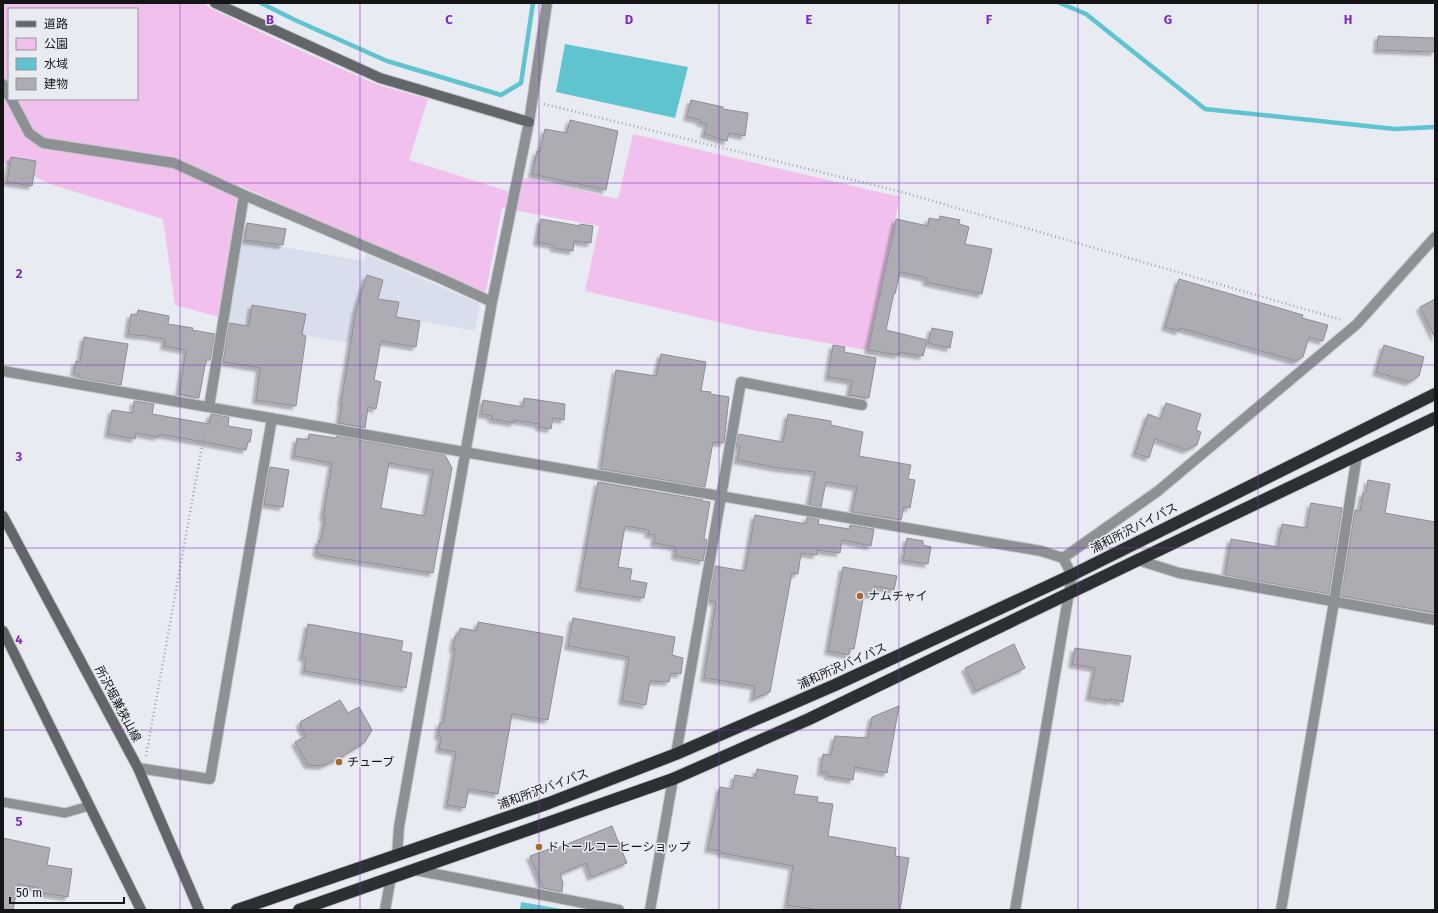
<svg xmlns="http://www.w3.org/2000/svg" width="1438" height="913" font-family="'Fira Sans','Noto Sans JP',sans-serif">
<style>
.built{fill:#d9deec}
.green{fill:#f1c0ec;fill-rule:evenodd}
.water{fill:#5fc3d0}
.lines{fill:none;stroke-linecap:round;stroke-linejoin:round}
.stream{stroke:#5fc3d0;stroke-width:4.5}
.building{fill:#aeacb3;stroke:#8e8d93;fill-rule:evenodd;filter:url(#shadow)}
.lane-casing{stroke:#c7c9cf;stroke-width:11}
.street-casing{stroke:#c7c9cf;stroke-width:12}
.secondary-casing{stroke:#c7c9cf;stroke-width:12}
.highway-casing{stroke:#c7c9cf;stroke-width:14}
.path{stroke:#a2a3a9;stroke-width:2.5;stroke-dasharray:1 3;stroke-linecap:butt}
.lane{stroke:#8e9193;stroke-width:9}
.street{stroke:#8e9193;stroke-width:10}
.secondary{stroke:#626669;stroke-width:10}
.highway{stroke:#2b3033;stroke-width:12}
.grid{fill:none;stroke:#7b2cbf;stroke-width:1;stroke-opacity:0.55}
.poi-dot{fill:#a6682e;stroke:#e9ebf2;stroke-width:1.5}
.labels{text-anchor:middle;stroke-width:3;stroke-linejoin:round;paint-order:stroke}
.street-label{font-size:12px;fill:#141517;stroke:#e9ebf2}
.poi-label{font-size:12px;fill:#141517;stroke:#e9ebf2;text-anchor:start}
.grid-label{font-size:13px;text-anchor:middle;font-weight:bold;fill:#7b2cbf;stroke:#e9ebf2;stroke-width:3;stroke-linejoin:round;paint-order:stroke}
</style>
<defs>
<filter id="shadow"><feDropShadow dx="-3.5" dy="3.5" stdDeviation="1" flood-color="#0004"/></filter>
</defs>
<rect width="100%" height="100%" fill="#e9ebf2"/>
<path class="built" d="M 243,240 L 364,261 L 366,254 L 480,304 L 475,331 L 355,309 L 349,343 L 228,322 Z"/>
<path class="green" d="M 3,3 L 203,3 L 212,9 L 286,44 L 378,85 L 428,99 L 409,160 L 507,191 L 525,178 L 618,199 L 633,134 L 900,197 L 867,350 L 757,331 L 585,291 L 599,226 L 502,208 L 486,291 L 479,294 L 239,185 L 219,317 L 175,305 L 163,219 L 53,185 L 3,162 ZM 9,9 L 137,9 L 137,99 L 9,99 Z"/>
<path class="water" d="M 565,44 L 688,67 L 675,118 L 556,92 Z
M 521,902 L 567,910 L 520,910 Z"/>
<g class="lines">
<path class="stream" d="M 261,3 L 295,20 L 387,61 L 501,95 L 521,83 L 533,3
M 1060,3 L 1086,14 L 1205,109 L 1395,129 L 1435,127"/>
</g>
<path class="building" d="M 1378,36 L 1435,38 L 1435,52 L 1377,50 Z
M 691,100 L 723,107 L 723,109 L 748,113 L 745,136 L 729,133 L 727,141 L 704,134 L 707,124 L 700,122 L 700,120 L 687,117 Z
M 570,120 L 618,131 L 606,190 L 532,174 L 537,151 L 540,152 L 545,129 L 567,133 Z
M 11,157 L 36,161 L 32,186 L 7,182 Z
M 940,216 L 960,220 L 959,224 L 969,227 L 965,244 L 992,249 L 982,294 L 926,282 L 927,278 L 900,272 L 895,294 L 894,293 L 886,330 L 927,340 L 923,356 L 899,352 L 899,355 L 868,350 L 896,219 L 928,226 L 929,218 L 939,220 Z
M 541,219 L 580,226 L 580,224 L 593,226 L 591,243 L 574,241 L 573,251 L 554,248 L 554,245 L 537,242 Z
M 247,223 L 286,229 L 283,245 L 245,240 Z
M 367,275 L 383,280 L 378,299 L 399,302 L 396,317 L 420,321 L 416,347 L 381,341 L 374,380 L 381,382 L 376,409 L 368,407 L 365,428 L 339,423 L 342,403 L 341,403 L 356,310 Z
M 1179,279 L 1303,315 L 1302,318 L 1328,325 L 1323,341 L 1309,337 L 1303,357 L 1296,361 L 1180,328 L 1179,331 L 1165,327 Z
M 1435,299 L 1435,338 L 1420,307 Z
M 252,305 L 306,314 L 302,335 L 306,336 L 296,406 L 256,400 L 260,368 L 223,362 L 229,323 L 249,326 Z
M 138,310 L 169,316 L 168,324 L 193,328 L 192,330 L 215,334 L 210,360 L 206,360 L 199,398 L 179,394 L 186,350 L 164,346 L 165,339 L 140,335 L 140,336 L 128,334 L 131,314 L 137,315 Z
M 932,328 L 953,332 L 950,348 L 928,343 Z
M 84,337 L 128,344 L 121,385 L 78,378 L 79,374 L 74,373 L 76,361 L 80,362 Z
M 833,345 L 845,347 L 844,352 L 876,358 L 869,398 L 849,395 L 852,381 L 828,377 Z
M 1384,345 L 1424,357 L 1419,376 L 1409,382 L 1376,372 Z
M 661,354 L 706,362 L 701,391 L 711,392 L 710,394 L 729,397 L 724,443 L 713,442 L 705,487 L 601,469 L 616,370 L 656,376 Z
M 524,398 L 565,404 L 564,420 L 553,418 L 551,429 L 539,427 L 539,424 L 514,420 L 514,423 L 491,419 L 492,416 L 481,414 L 483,400 L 523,407 Z
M 134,401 L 154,404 L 152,414 L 209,424 L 211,414 L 229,417 L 228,426 L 252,430 L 250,442 L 248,442 L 246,450 L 165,435 L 158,435 L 158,437 L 136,433 L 135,439 L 108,434 L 112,410 L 133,413 Z
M 1166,403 L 1201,414 L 1196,430 L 1201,432 L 1197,445 L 1186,450 L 1155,439 L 1149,458 L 1135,453 L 1148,414 L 1161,419 Z
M 788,414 L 831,421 L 831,425 L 863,432 L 859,456 L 911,465 L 908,479 L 915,480 L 910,508 L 904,507 L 901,520 L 852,512 L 857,487 L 826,482 L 821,507 L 809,505 L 815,472 L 778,468 L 737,460 L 740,446 L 736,446 L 738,434 L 783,442 Z
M 309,434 L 336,438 L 337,436 L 445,455 L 452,468 L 433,573 L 319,555 L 319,553 L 316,553 L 319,540 L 321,541 L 325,518 L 323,517 L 332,463 L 294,456 L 297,438 L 308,440 ZM 389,463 L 433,471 L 425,516 L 381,508 Z
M 270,467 L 289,470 L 283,507 L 264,504 Z
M 1368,480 L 1390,484 L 1385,513 L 1435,522 L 1435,613 L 1341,596 L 1355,510 L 1360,511 L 1363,493 L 1366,493 Z
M 598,482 L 703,500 L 702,501 L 710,502 L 704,539 L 707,540 L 703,561 L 675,556 L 676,547 L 654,543 L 655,535 L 648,534 L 649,530 L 625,526 L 618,567 L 632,569 L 630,580 L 647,583 L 644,598 L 579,588 Z
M 1311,503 L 1342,508 L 1329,594 L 1225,575 L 1231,539 L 1278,547 L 1282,524 L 1307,528 Z
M 755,515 L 806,524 L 807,517 L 819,519 L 818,524 L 849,529 L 850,525 L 874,529 L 871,546 L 842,540 L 840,553 L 817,550 L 817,555 L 801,553 L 798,574 L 792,573 L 770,692 L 753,699 L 755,686 L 704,678 L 716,602 L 709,600 L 715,566 L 745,571 Z
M 907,538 L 923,541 L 923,545 L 931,547 L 928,564 L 903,560 Z
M 843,567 L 897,576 L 894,590 L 875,586 L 873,595 L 864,594 L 854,649 L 850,648 L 849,655 L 828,651 Z
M 573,618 L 675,637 L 672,655 L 683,658 L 681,674 L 671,673 L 669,682 L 650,681 L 646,705 L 622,701 L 629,657 L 568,646 Z
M 478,622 L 563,637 L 548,720 L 512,714 L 498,794 L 469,789 L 465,808 L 447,805 L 456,752 L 439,749 L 441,738 L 441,736 L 438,736 L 440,723 L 443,723 L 455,649 L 453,649 L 455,636 L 457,636 L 458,634 L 459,634 L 460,628 L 477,631 Z
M 308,624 L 403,641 L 401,651 L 412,653 L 406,688 L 304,671 L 306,658 L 302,657 Z
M 1014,644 L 1025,668 L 976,691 L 965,668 Z
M 1075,648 L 1131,656 L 1123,702 L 1110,699 L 1110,701 L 1089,697 L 1095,668 L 1072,664 Z
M 340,700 L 348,713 L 359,707 L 372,730 L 365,742 L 338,759 L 322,766 L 308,765 L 295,742 L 306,736 L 300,725 L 301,724 L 300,722 Z
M 899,706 L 887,773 L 855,767 L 853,780 L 828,776 L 828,773 L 821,772 L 823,754 L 831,755 L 835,736 L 868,738 L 872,717 Z
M 757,769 L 798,776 L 794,794 L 818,797 L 817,802 L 833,804 L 828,836 L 896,848 L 895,856 L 909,858 L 900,910 L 818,910 L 787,905 L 793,866 L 721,853 L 721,851 L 708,849 L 720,787 L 732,789 L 735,775 L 755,778 Z
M 612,826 L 627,863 L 591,877 L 586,863 L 560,874 L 563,883 L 562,892 L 543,888 L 530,856 L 549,849 L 550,851 Z
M 3,838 L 50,848 L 47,865 L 72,869 L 68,897 L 42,893 L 42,889 L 18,884 L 13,910 L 3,910 Z"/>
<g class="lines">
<g class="lane-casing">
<path id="lane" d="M 3,802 L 65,813 L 89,806"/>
</g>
<g class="street-casing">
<path id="street" d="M 3,84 L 9,96
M 11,99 L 29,133 L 43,143 L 174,163 L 244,195 L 442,279 L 492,302
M 3,371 L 464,452 L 1041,551 L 1063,558 L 1072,575 L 1015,910
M 209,407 L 244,195
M 1063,558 L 1158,491 L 1357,324 L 1435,237
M 1138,560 L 1179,573 L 1435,620
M 676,754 L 741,382 L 862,405
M 138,768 L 210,779 L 272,418
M 397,855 L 399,827 L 492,302 L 529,122 L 547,3
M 415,870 L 619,910
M 385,910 L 391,877
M 650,910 L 673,779
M 1281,910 L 1334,602 L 1357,455"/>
</g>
<g class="secondary-casing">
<path id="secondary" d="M 215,3 L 380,78 L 529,122
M 3,516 L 138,768 L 199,910
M 3,631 L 141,910"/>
</g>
<g class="highway-casing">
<path id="highway" d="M 237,910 L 549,803 L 676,754 L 835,685 L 1072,575 L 1435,394
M 299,910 L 673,779 L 809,719 L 1138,560 L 1435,418"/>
</g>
<path class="path" d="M 544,104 L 902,192 L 1342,320
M 146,756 L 207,419"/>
<use href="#lane" class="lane"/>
<use href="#street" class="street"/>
<use href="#secondary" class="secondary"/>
<use href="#highway" class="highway"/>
</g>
<path class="grid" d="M 180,3 L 180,910M 360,3 L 360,910M 539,3 L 539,910M 719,3 L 719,910M 899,3 L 899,910M 1078,3 L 1078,910M 1258,3 L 1258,910M 3,183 L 1435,183M 3,365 L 1435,365M 3,548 L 1435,548M 3,730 L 1435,730"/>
<g class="poi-dot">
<circle cx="860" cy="596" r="4"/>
<circle cx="339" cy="762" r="4"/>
<circle cx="539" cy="847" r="4"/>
</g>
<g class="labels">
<g class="street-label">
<text transform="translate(1134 528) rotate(-27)" y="4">浦和所沢バイパス</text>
<text transform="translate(842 666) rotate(-24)" y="4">浦和所沢バイパス</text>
<text transform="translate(118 704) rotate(62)" y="4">所沢堀兼狭山線</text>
<text transform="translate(543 789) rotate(-20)" y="4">浦和所沢バイパス</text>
</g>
<g class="poi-label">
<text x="868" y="600">ナムチャイ</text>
<text x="347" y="766">チューブ</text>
<text x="547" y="851">ドトールコーヒーショップ</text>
</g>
</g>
<g class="grid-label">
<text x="270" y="24">B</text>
<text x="449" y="24">C</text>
<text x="629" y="24">D</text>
<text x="809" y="24">E</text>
<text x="989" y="24">F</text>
<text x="1168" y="24">G</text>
<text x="1348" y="24">H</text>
<text x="19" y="278">2</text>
<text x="19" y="461">3</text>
<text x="19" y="644">4</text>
<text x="19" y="826">5</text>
</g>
<rect width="1438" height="913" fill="none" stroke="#141517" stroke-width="8"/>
<rect x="8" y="8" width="130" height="92" fill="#e9ebf2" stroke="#94959a"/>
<rect x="16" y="21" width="20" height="6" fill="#626669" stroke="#94959a"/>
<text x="44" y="28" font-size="12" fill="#141517">道路</text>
<rect x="16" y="38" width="20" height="12" fill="#f1c0ec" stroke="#94959a"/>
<text x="44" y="48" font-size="12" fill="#141517">公園</text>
<rect x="16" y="58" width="20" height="12" fill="#5fc3d0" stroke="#94959a"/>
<text x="44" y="68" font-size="12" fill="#141517">水域</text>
<rect x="16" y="78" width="20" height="12" fill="#aeacb3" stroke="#94959a"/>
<text x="44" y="88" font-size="12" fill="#141517">建物</text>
<path d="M10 897v6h114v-6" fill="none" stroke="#141517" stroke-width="2"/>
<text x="16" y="897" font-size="12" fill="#141517" stroke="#e9ebf2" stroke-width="3" paint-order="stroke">50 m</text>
</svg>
